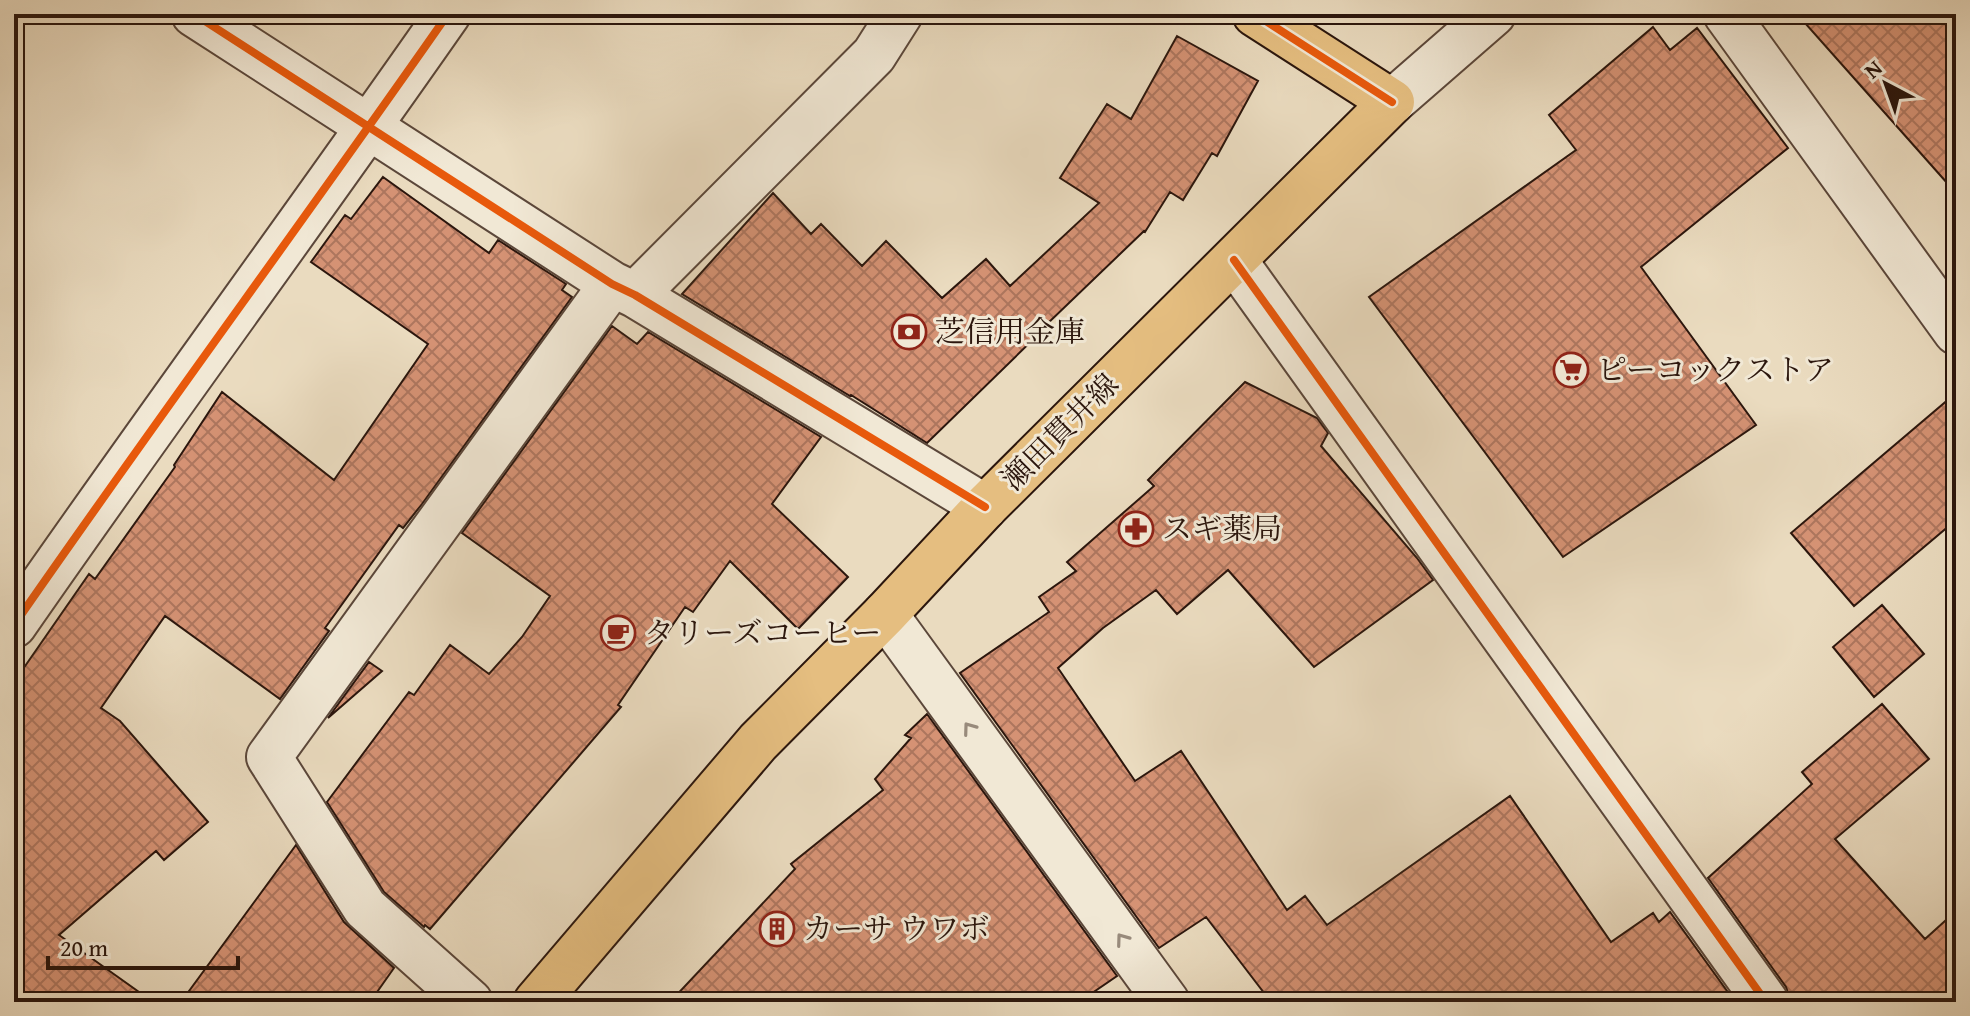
<svg xmlns="http://www.w3.org/2000/svg" width="1970" height="1016" font-family="'Gentium Book Plus','Noto Serif JP',serif">
<style>
.building{fill:url(#building-cross-hatch);stroke:#2b160d;stroke-width:2}
.lines{fill:none;stroke-linecap:round;stroke-linejoin:round}
.minor-casing{stroke:#5b473a;stroke-width:48}
.major-casing{stroke:#2b160d;stroke-width:48}
.minor{stroke:#f1e8d5;stroke-width:44}
.major{stroke:#e5be80;stroke-width:44}
.cycleway-casing{stroke:#f1e8d5;stroke-width:13}
.cycleway{stroke:#e8590c;stroke-width:8}
.oneway{stroke:#988a7b}
.labels{text-anchor:middle;stroke-width:6;stroke-linejoin:round;paint-order:stroke}
.poi-label{font-size:30px;fill:#2b160d;stroke:#f1e8d5;text-anchor:start}
.street-label{font-size:30px;fill:#2b160d;stroke:#f1e8d5}
</style>
<defs>
<pattern id="building-cross-hatch" width="8" height="8" patternUnits="userSpaceOnUse" patternTransform="scale(2)"><rect width="8" height="8" fill="#d59274"/><path d="M0 0l8 8M0 8l8-8" fill="none" stroke="#ad765e"/></pattern>
</defs>
<rect width="100%" height="100%" fill="#eadbbf"/>
<filter id="stains"><feTurbulence type="fractalNoise" baseFrequency=".0025" numOctaves="4"/><feColorMatrix values="0 0 0 0 .2 0 0 0 0 .09 0 0 0 0 .02 0 0 0 .5 -.17"/></filter>
<radialGradient id="worn" r=".72"><stop offset=".6" stop-color="#630" stop-opacity="0"/><stop offset="1" stop-color="#630" stop-opacity=".3"/></radialGradient>
<path class="building" d="M 1797,14 L 1956,14 L 1956,193 Z
M 1653,27 L 1670,50 L 1697,28 L 1788,148 L 1641,267 L 1756,425 L 1563,557 L 1369,297 L 1576,150 L 1549,115 Z
M 1177,36 L 1258,81 L 1217,156 L 1212,153 L 1183,200 L 1170,192 L 1145,232 L 1144,231 L 1046,325 L 1047,326 L 927,443 L 851,395 L 850,396 L 682,294 L 773,193 L 811,234 L 821,224 L 862,266 L 886,241 L 942,298 L 986,259 L 1010,286 L 1099,203 L 1060,178 L 1107,104 L 1131,119 Z
M 383,177 L 489,253 L 498,240 L 566,284 L 562,290 L 572,297 L 422,504 L 403,528 L 399,525 L 325,628 L 329,631 L 280,699 L 165,616 L 101,708 L 120,721 L 208,822 L 164,860 L 156,851 L 59,935 L 153,1002 L 14,1002 L 14,682 L 89,574 L 95,579 L 175,467 L 174,465 L 222,392 L 334,480 L 428,344 L 311,262 L 345,215 L 351,219 Z
M 612,326 L 637,344 L 648,332 L 821,437 L 772,504 L 848,577 L 798,629 L 730,561 L 693,612 L 685,607 L 618,705 L 621,707 L 430,929 L 425,925 L 424,927 L 384,892 L 327,802 L 409,692 L 414,695 L 450,645 L 489,674 L 522,637 L 550,596 L 462,533 Z
M 1245,382 L 1317,418 L 1328,433 L 1321,446 L 1417,558 L 1433,580 L 1314,667 L 1228,570 L 1177,614 L 1156,590 L 1103,628 L 1058,668 L 1135,781 L 1181,751 L 1287,910 L 1305,896 L 1327,925 L 1510,796 L 1611,942 L 1653,913 L 1659,922 L 1670,912 L 1735,1002 L 1271,1002 L 1206,917 L 1159,948 L 960,673 L 1049,612 L 1039,597 L 1076,571 L 1067,562 L 1154,486 L 1148,480 Z
M 1956,393 L 1956,520 L 1854,606 L 1791,533 Z
M 1882,605 L 1924,654 L 1874,697 L 1833,647 Z
M 369,662 L 382,671 L 328,718 Z
M 1882,704 L 1929,759 L 1835,839 L 1925,939 L 1956,911 L 1956,1002 L 1791,1002 L 1786,987 L 1708,878 L 1812,784 L 1802,772 Z
M 927,714 L 1117,976 L 1079,1002 L 670,1002 L 795,869 L 791,864 L 883,790 L 875,779 L 911,738 L 905,735 Z
M 296,845 L 344,922 L 394,968 L 370,1002 L 181,1002 Z"/>
<g class="lines">
<g class="minor-casing">
<path id="minor" d="M 194,14 L 612,284 L 635,295 L 985,507
M 1726,14 L 1956,332
M 1392,102 L 1493,14
M 1234,260 L 1766,1002
M 635,295 L 874,55 L 900,14
M 885,614 L 1167,1002
M 14,625 C 156,420 305,219 448,14
M 470,1002 L 365,908 L 269,757 L 612,284"/>
</g>
<g class="major-casing">
<path id="major" d="M 536,1002 L 758,742 L 885,614 L 985,507 L 1392,102 L 1255,14"/>
</g>
<use href="#minor" class="minor"/>
<use href="#major" class="major"/>
<g class="cycleway-casing">
<path id="cycleway" d="M 194,14 L 612,284 L 635,295 L 985,507
M 1255,14 L 1392,102
M 1234,260 L 1766,1002
M 14,625 C 156,420 305,219 448,14"/>
</g>
<use href="#cycleway" class="cycleway"/>
</g>
<defs><path id="oneway-chevron" d="M-2-3.5L2.5 0L-2 3.5" fill="none" stroke-width="1.6" stroke-linecap="round" stroke-linejoin="round" transform="scale(2)"/></defs>
<g class="oneway">
<use href="#oneway-chevron" transform="translate(969 728) rotate(-126)"/>
<use href="#oneway-chevron" transform="translate(1122 939) rotate(-126)"/>
</g>
<defs>
<g id="bank-ring" transform="scale(1.8)"><circle r="9.5" fill="#f1e8d5" stroke="#8f2418" stroke-width="1.5"/><path d="M-6-4H6V4H-6ZM0-2.3a2.3 2.3 0 1 0 0 4.6a2.3 2.3 0 1 0 0-4.6Z" fill="#8f2418"/></g>
<g id="supermarket-ring" transform="scale(1.8)"><circle r="9.5" fill="#f1e8d5" stroke="#8f2418" stroke-width="1.5"/><path d="M-6-5.5h2.5l.6 2H6L4.5 2H-2.5L-4.4-4H-6ZM-1.5 3.2a1.3 1.3 0 1 0 .1 0ZM3 3.2a1.3 1.3 0 1 0 .1 0Z" fill="#8f2418"/></g>
<g id="pharmacy-ring" transform="scale(1.8)"><circle r="9.5" fill="#f1e8d5" stroke="#8f2418" stroke-width="1.5"/><path d="M-2-6h4v4h4v4h-4v4h-4v-4h-4v-4h4Z" fill="#8f2418"/></g>
<g id="cafe-ring" transform="scale(1.8)"><circle r="9.5" fill="#f1e8d5" stroke="#8f2418" stroke-width="1.5"/><path d="M-5.5-4.5H6V0H3Q3 3.5 0 3.5H-2.5Q-5.5 3.5-5.5 0ZM3-3.2v2h1.7v-2ZM-6 4.5H4V6H-6Z" fill="#8f2418"/></g>
<g id="building-ring" transform="scale(1.8)"><circle r="9.5" fill="#f1e8d5" stroke="#8f2418" stroke-width="1.5"/><path d="M-4-6H4V6H1V3H-1V6H-4ZM-2.5-4.3h1.7v1.8h-1.7ZM.8-4.3h1.7v1.8H.8ZM-2.5-1h1.7V.8h-1.7ZM.8-1h1.7V.8H.8Z" fill="#8f2418"/></g>
</defs>
<g fill-rule="evenodd">
<use href="#bank-ring" x="909" y="332"/>
<use href="#supermarket-ring" x="1571" y="370"/>
<use href="#pharmacy-ring" x="1136" y="529"/>
<use href="#cafe-ring" x="618" y="633"/>
<use href="#building-ring" x="777" y="929"/>
</g>
<g class="labels">
<g class="poi-label">
<text x="935" y="342">芝信用金庫</text>
<text x="1597" y="380">ピーコックストア</text>
<text x="1162" y="539">スギ薬局</text>
<text x="644" y="643">タリーズコーヒー</text>
<text x="803" y="939">カーサ ウワボ</text>
</g>
<g class="street-label">
<text transform="translate(1060 432) rotate(-45)" y="10">瀬田貫井線</text>
</g>
</g>
<rect width="1970" height="1016" fill="none" stroke="#eadbbf" stroke-width="48"/>
<rect x="16" y="16" width="1938" height="984" fill="none" stroke="#2b160d" stroke-width="4"/>
<rect x="24" y="24" width="1922" height="968" fill="none" stroke="#2b160d" stroke-width="2"/>
<g transform="translate(1886 84) rotate(319)" stroke="#f1e8d5" stroke-width="6" paint-order="stroke">
<path d="M0-6L14 30L0 20L-14 30Z" fill="#2b160d"/>
<text y="-12" font-size="22" font-weight="bold" text-anchor="middle" fill="#2b160d">N</text>
</g>
<path d="M48 956v12h190v-12" fill="none" stroke="#2b160d" stroke-width="4"/>
<text x="60" y="956" font-size="24" fill="#2b160d" stroke="#f1e8d5" stroke-width="6" paint-order="stroke">20 m</text>
<rect width="100%" height="100%" filter="url(#stains)"/>
<rect width="100%" height="100%" fill="url(#worn)"/>
</svg>
